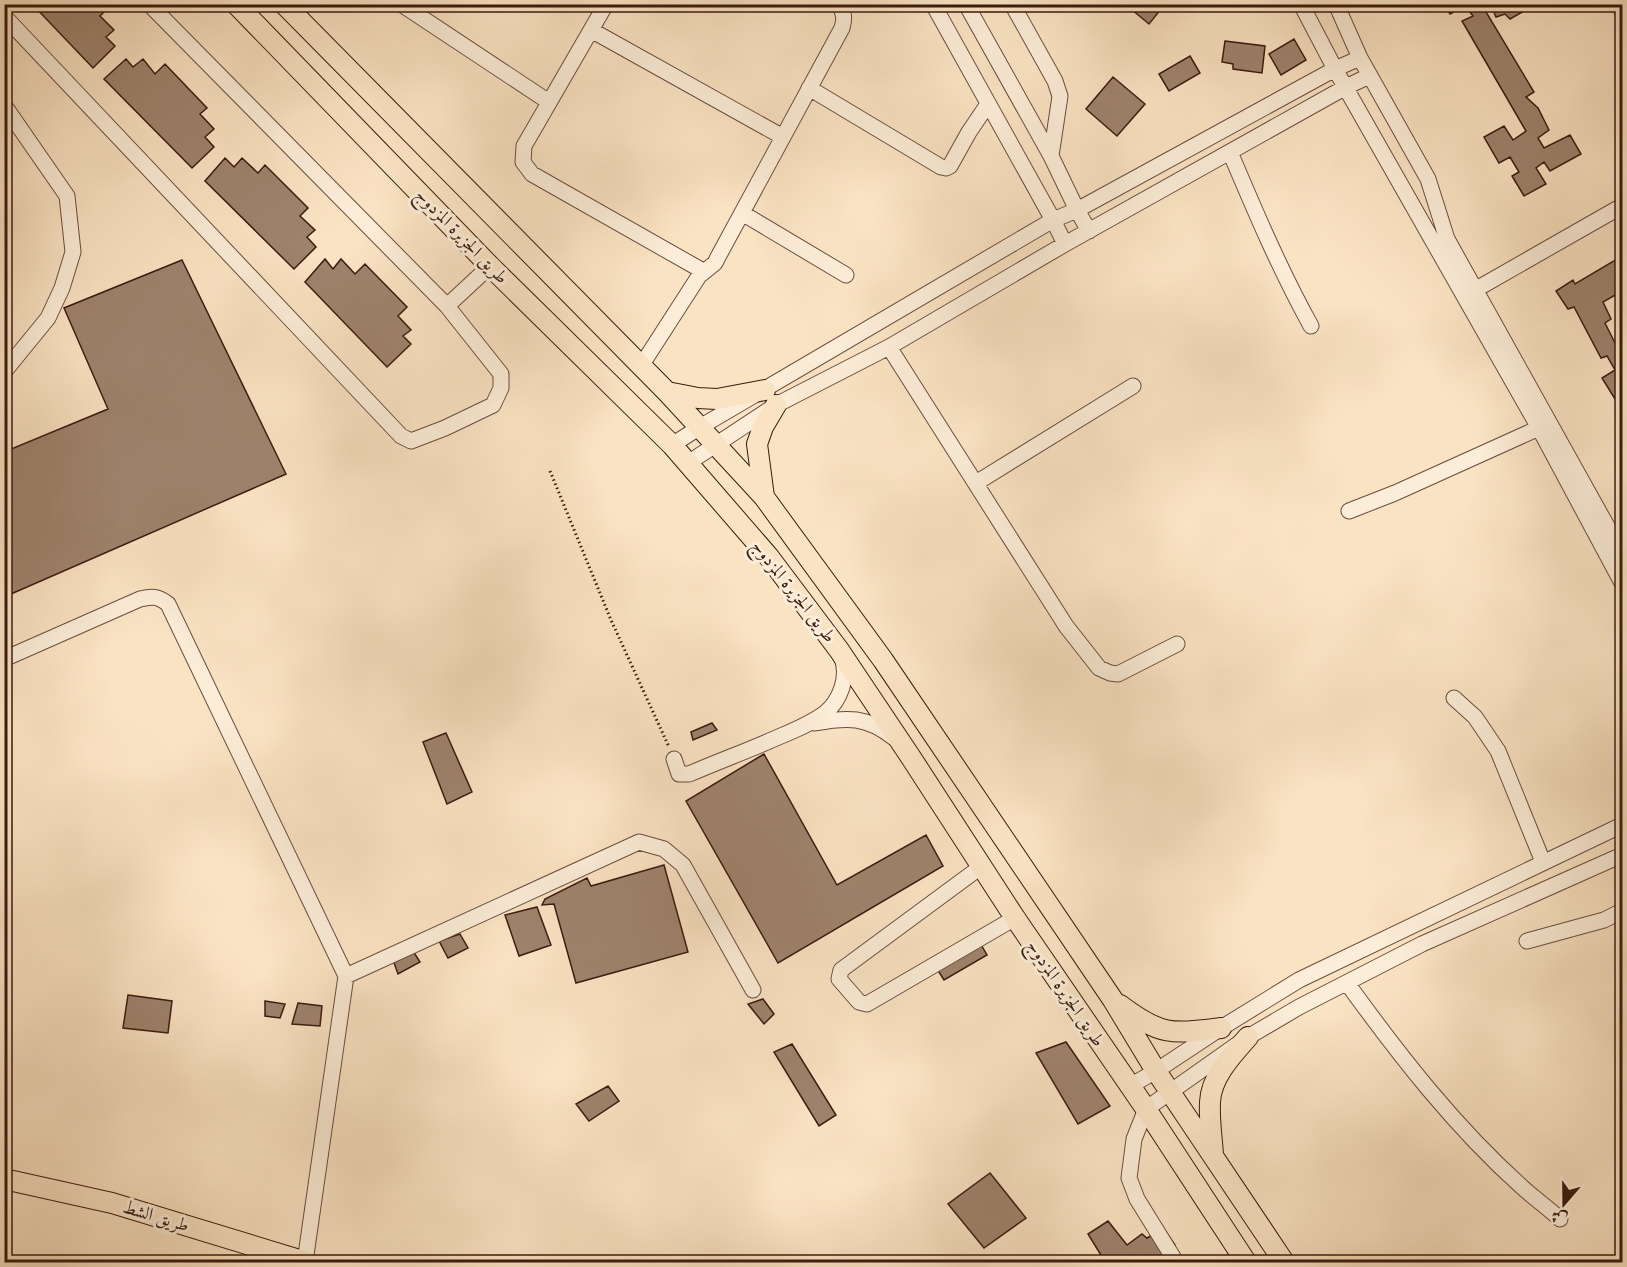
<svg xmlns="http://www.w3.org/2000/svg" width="1627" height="1267" font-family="'Libre Caslon Text',Amiri,serif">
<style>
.building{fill:#9e836d;stroke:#3a1b10;stroke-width:1.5}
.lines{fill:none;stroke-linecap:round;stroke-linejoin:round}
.minor-casing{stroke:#6a4d3d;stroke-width:17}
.major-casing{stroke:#3a1b10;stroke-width:22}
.path{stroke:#3a1b10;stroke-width:3;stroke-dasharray:1.5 3;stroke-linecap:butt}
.minor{stroke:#fcedd8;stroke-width:15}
.major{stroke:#fae3c3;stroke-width:20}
.labels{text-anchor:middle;stroke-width:6;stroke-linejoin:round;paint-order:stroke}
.street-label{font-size:18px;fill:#3a1b10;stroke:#fcedd8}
</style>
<rect width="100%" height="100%" fill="#fae3c3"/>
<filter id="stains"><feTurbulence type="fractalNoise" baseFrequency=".00333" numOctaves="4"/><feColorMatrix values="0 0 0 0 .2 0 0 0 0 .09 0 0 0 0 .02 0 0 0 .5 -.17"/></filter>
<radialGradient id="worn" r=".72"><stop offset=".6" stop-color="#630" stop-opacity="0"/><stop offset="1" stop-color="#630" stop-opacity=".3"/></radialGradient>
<path class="building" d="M 32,4 L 107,4 L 109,7 L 100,16 L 114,30 L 106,37 L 115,46 L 93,68 Z
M 1125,4 L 1165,4 L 1149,24 Z
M 1443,4 L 1536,4 L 1510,19 L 1505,14 L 1496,17 L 1492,8 L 1486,12 L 1534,92 L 1526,97 L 1538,108 L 1549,130 L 1538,138 L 1544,148 L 1570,135 L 1581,154 L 1550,171 L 1544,162 L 1536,168 L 1546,184 L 1524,196 L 1512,176 L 1519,172 L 1510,157 L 1499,163 L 1484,137 L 1504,126 L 1513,140 L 1526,131 L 1462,21 L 1473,16 L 1465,6 L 1450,14 Z
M 1294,39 L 1306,60 L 1281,75 L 1269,54 Z
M 1225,41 L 1265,46 L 1262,73 L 1233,69 L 1233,64 L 1222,62 Z
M 1190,56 L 1200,73 L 1169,91 L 1159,74 Z
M 126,59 L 133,67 L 143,59 L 155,74 L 165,64 L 207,108 L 200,114 L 214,129 L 205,137 L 214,147 L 192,168 L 104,79 Z
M 1113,77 L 1145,104 L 1117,136 L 1086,109 Z
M 225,158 L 234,167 L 242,158 L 258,173 L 265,165 L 308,208 L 300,216 L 315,230 L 307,237 L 316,247 L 294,269 L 205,181 Z
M 325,259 L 333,269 L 341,259 L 355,274 L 365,264 L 407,307 L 398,316 L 411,330 L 403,336 L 411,344 L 387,367 L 305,282 Z
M 1617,259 L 1622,271 L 1622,291 L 1603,302 L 1611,319 L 1605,323 L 1619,351 L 1622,349 L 1622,396 L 1615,399 L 1602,378 L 1615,370 L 1607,356 L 1601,358 L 1574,307 L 1568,309 L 1556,291 L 1573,280 L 1575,284 Z
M 182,260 L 286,474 L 4,597 L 4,452 L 108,409 L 64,308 Z
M 712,723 L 717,730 L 693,740 L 691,732 Z
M 446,733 L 472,792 L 447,804 L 423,742 Z
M 764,754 L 837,885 L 926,835 L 943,866 L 778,963 L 686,801 Z
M 664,865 L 688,952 L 576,983 L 554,904 L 542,905 L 545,899 L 587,878 L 591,886 Z
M 537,907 L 551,945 L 519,956 L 505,915 Z
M 460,934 L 468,948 L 448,958 L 439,941 Z
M 979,941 L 987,955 L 944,980 L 937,969 Z
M 413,951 L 420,962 L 398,974 L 393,960 Z
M 128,995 L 172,1001 L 168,1033 L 123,1028 Z
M 763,999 L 774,1014 L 764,1024 L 748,1004 Z
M 265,1001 L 285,1004 L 280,1018 L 265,1016 Z
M 298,1003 L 322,1006 L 320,1026 L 292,1024 Z
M 1066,1042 L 1110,1106 L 1078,1124 L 1036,1053 Z
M 792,1044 L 836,1115 L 819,1126 L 774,1052 Z
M 608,1086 L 619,1101 L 589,1121 L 576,1104 Z
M 990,1173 L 1026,1218 L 984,1248 L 948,1204 Z
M 1108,1221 L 1127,1245 L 1142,1234 L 1147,1238 L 1164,1229 L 1175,1245 L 1161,1256 L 1165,1262 L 1101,1262 L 1104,1260 L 1088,1234 Z"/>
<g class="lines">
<g class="minor-casing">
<path id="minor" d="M 401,4 L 549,102
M 606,4 L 524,146 L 523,162 L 532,174 L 703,271
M 966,4 L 1051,156 L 1077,210 L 1089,231
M 1012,4 L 1055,81 L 1060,96 L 1051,156
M 1336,4 L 1360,58 L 1428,179 L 1447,239 L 1622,553
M 1619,4 L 1622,11
M 4,16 L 401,436 L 411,441 L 445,428 L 493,405 L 501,388 L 501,374 L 447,306 L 149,4
M 591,30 L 783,137
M 1360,58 L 1335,69 L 1539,428 L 1622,583
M 809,88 L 941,167 L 946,168 L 950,166 L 969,132 L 988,104
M 4,105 L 67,196 L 73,252 L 62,288 L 48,318 L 4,372
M 1230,152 C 1255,211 1280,270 1311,326
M 742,213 L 846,275
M 1065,244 L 1053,220 L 1077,210 L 1335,69 L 1301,4
M 1466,295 L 1622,206
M 447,306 L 490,266
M 889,347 L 1066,626 L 1099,668 L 1110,673 L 1118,674 L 1177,644
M 641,366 L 699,276 L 715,263 L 718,257 L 842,28 C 845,18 844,12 838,4
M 672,445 L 700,427 L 1053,220 L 933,4
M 688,463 L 776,405 L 889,347 L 1065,244 L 1346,87 L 1369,76
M 976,483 L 1133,386
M 1349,511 L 1395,493 L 1539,428
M 4,659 L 140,599 C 152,596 158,596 168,604 L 346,976 L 305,1262
M 1454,698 L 1475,717 L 1498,751 L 1543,862
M 815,723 C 847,717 867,716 894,738
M 674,759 L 679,774 L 689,774 C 715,763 741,753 767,742 C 787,733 808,726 825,713 C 840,701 849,677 842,658
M 982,866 L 841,970 L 839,979 L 859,1002 L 867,1004 L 1015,918
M 1527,941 L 1604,920 L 1622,911
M 346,976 L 639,842 L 664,849 L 683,865 L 753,990
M 1347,983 C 1399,1055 1455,1127 1522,1187 C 1534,1198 1548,1208 1560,1219
M 1130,1086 L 1156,1071 L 1221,1028 L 1299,980 L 1622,825
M 1176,1262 L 1137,1199 L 1129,1178 L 1134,1139 L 1146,1109 L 1248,1037 L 1299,1007 L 1422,944 L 1622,855"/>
</g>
<g class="major-casing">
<path id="major" d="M 236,4 L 490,266 L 672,445 L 769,557 L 839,650 L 910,756 L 1015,918 L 1146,1109 L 1246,1262
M 284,4 L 667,392 L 764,497 L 883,660 L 1113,1000 L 1156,1071 L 1284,1262
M 667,392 L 698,398 L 717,399 L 765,390
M 764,497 L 757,444 L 763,427 L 776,405
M 1120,1005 C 1161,1036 1171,1034 1221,1028
M 1213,1155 C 1212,1138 1209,1120 1210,1102 C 1211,1077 1232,1055 1248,1037
M 4,1179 L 112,1203 L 306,1262"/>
</g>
<path class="path" d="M 550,471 L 611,620 L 669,747"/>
<use href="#minor" class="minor"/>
<use href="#major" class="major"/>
</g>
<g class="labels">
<g class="street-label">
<text transform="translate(462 236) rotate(46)" y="6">طريق الجزيرة المزدوج</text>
<text transform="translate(794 591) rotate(52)" y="6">طريق الجزيرة المزدوج</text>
<text transform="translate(1066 993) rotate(56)" y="6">طريق الجزيرة المزدوج</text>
<text transform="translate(156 1216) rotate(17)" y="6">طريق الشط</text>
</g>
</g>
<rect width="1627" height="1267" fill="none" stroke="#fae3c3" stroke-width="24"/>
<rect x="6" y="6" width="1615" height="1255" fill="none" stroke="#3a1b10" stroke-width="3"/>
<rect x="12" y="12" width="1603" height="1243" fill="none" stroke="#3a1b10" stroke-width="1.5"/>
<g transform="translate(1564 1204) rotate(200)" stroke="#fcedd8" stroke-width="4.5" paint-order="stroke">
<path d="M0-4.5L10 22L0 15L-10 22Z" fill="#3a1b10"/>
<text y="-9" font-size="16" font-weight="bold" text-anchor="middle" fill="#3a1b10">ش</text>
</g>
<rect width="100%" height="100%" filter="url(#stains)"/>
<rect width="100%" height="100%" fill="url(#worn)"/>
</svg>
